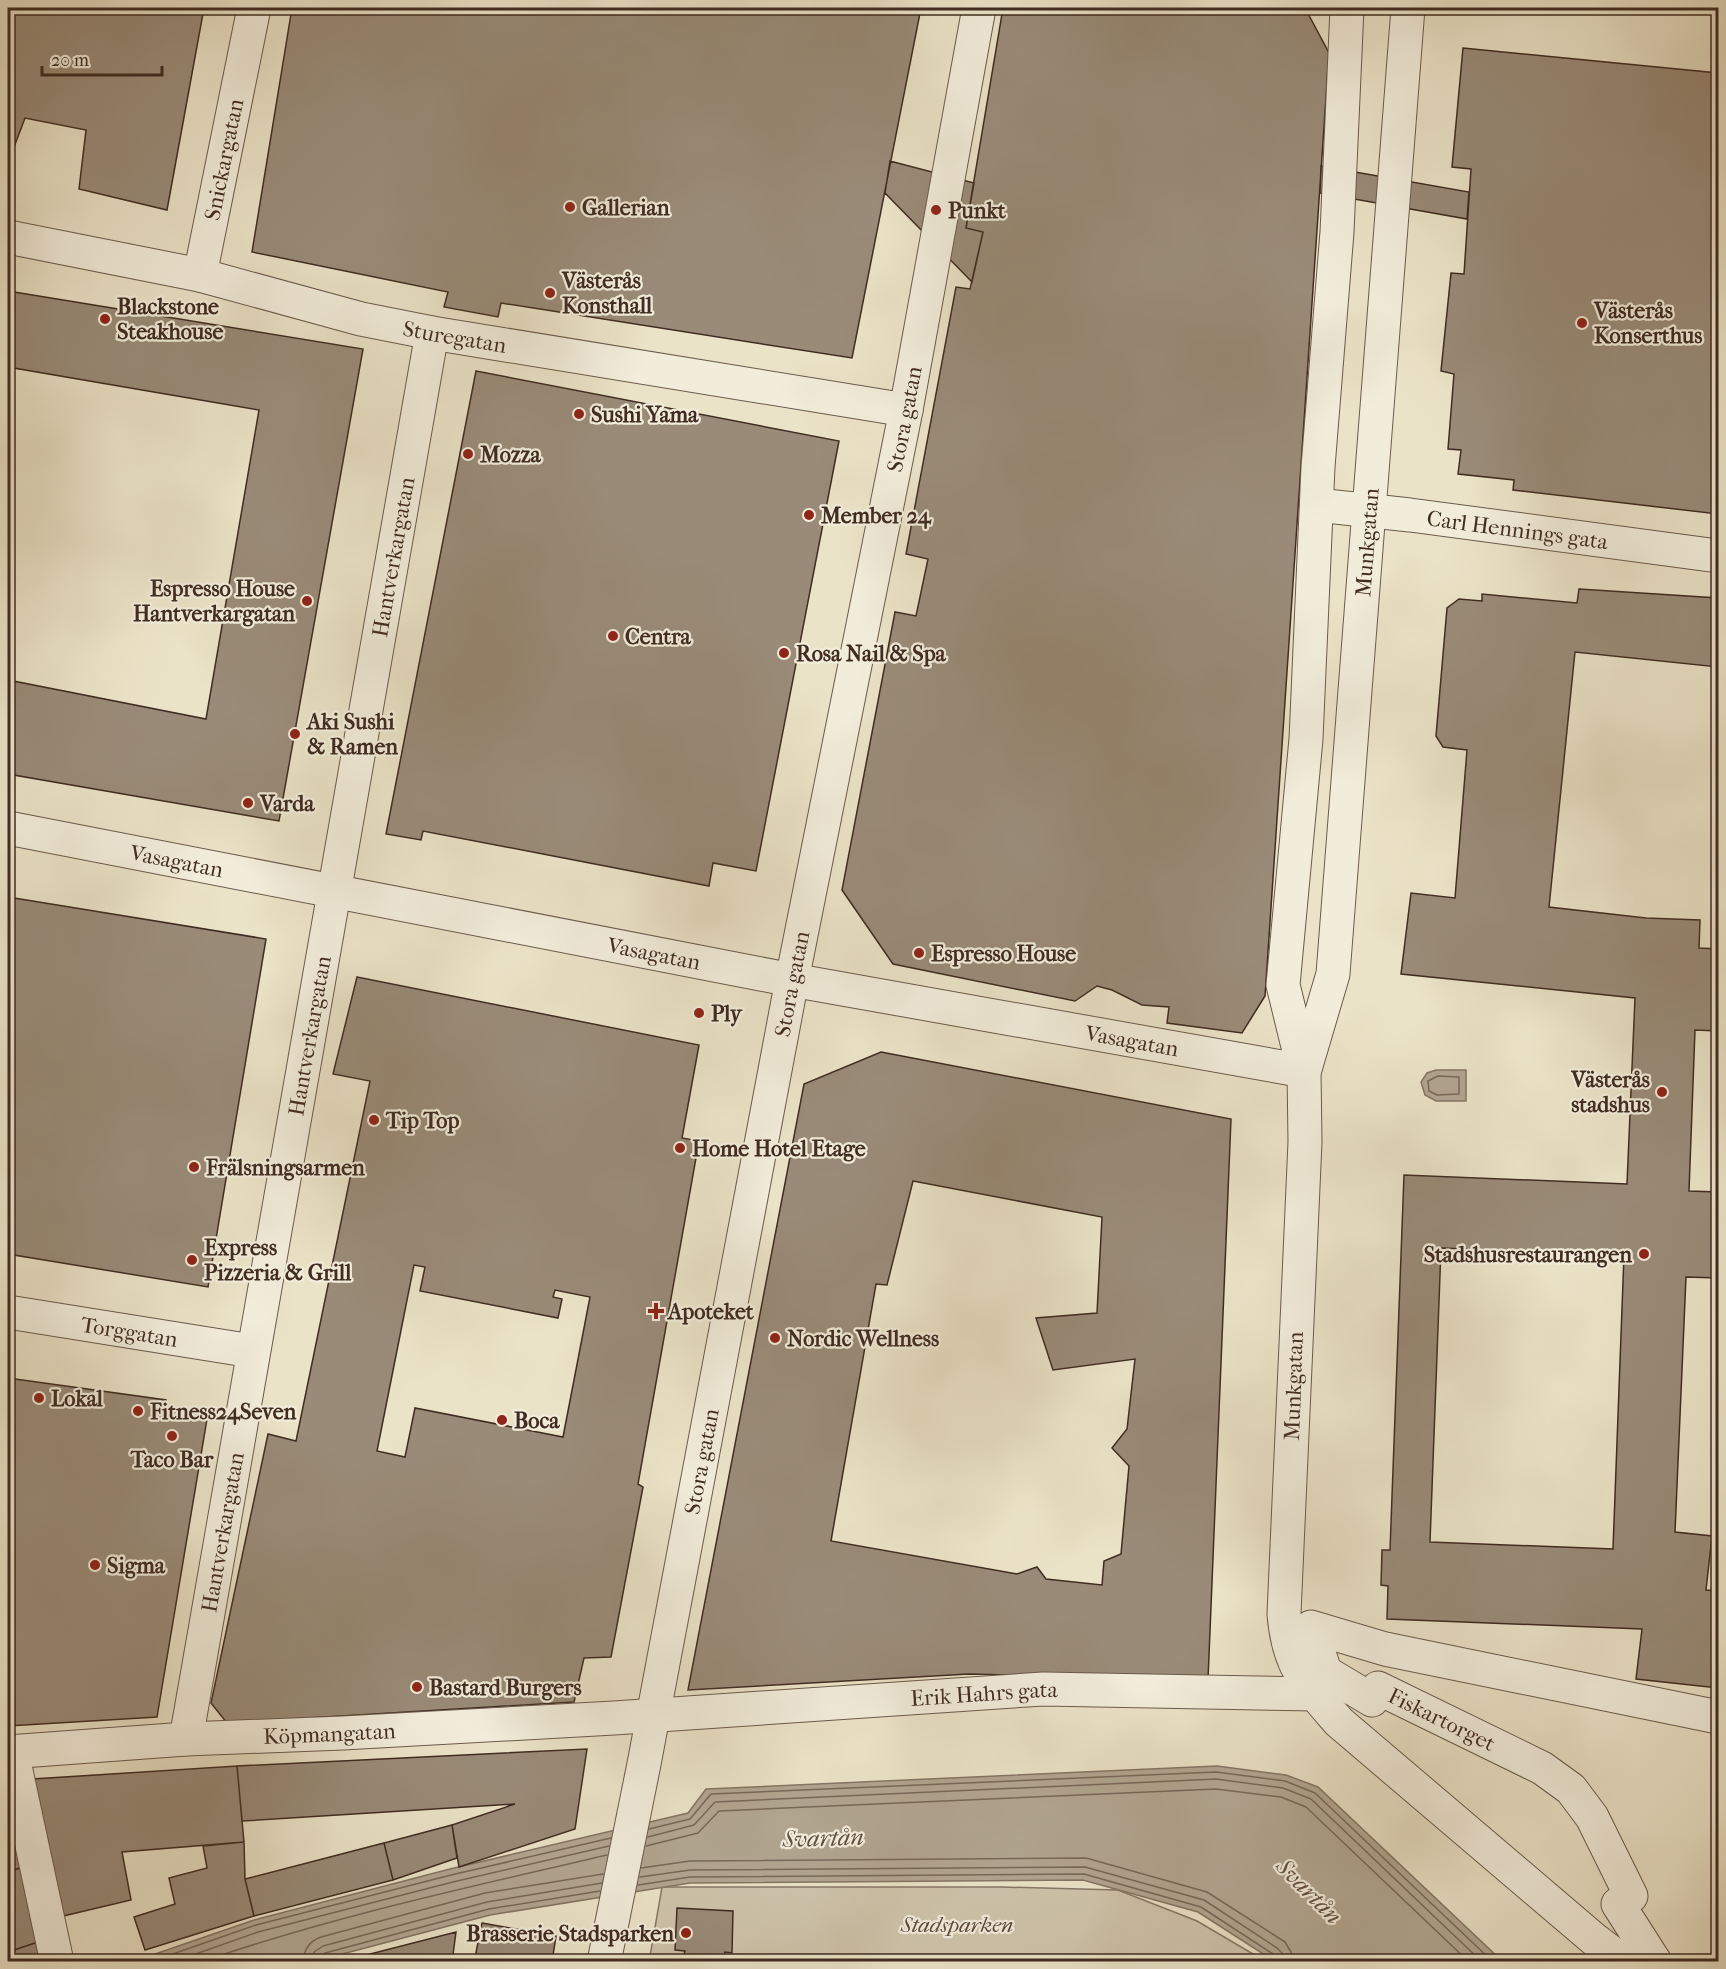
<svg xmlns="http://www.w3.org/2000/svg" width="1726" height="1969" font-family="'IM FELL French Canon',serif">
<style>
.green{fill:#cec4ac;stroke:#877867;stroke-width:1.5}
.water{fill:#b1a590;stroke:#847564;stroke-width:1.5}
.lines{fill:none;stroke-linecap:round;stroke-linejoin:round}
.shore{stroke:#786859;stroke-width:1.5}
.building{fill:#998b78;stroke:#402c22;stroke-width:1.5;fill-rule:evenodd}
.street-casing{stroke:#6b5a4c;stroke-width:35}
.street{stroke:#f2eddb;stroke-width:33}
.poi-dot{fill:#8f2418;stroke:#f2eddb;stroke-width:2}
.labels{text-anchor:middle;stroke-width:4.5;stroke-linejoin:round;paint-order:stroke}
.street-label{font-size:22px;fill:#402c22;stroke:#f2eddb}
.poi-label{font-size:22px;font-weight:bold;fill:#402c22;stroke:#f2eddb;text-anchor:start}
.park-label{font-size:22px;font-style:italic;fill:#5c4a3e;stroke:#f2eddb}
.water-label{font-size:24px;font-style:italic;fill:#625043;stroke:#f2eddb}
</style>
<rect width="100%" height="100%" fill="#ebe3c8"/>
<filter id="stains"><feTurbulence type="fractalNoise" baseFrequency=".00333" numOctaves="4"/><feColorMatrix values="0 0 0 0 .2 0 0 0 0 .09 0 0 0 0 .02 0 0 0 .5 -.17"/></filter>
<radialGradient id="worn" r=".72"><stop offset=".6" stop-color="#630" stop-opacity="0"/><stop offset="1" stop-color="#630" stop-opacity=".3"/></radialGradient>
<path class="green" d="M 662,1887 L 1002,1887 L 1118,1890 L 1197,1921 L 1265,1961 L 649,1962 Z"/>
<path class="water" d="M 1436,1070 L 1466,1070 L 1466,1101 L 1436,1101 L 1425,1095 L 1421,1082 L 1427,1073 Z
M 1217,1766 L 1286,1775 L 1318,1787 L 1502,1961 L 1274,1961 L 1198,1912 L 1083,1880 L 690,1883 L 490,1915 L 316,1961 L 132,1962 L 254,1920 L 450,1869 L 688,1813 L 706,1789 Z"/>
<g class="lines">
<path class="shore" d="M 1438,1076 L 1459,1077 L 1459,1094 L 1437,1095 L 1429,1091 L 1428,1081 Z
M 649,1829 L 690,1819 L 711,1794 L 1216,1772 L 1285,1781 L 1315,1793 L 1493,1962
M 648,1837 L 694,1825 L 715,1802 L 1216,1779 L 1283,1788 L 1311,1799 L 1482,1962
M 646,1846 L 698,1833 L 719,1811 L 1216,1789 L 1281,1797 L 1306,1807 L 1469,1962
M 641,1868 L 690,1861 L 1086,1858 L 1207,1892 L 1285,1942 L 1291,1952 L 1293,1962
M 640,1877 L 690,1870 L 1085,1867 L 1204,1900 L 1277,1948 L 1282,1953 L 1284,1962
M 638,1885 L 690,1877 L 1084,1874 L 1201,1907 L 1273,1954 L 1276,1962
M 150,1962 L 256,1925 L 451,1875 L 611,1838
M 173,1962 L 258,1932 L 453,1882 L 609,1846
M 201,1962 C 333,1916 471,1887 607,1855
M 303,1962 C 304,1949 309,1941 321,1937 L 485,1893 L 603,1874
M 312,1962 L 314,1952 L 323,1946 L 487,1902 L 602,1883
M 320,1962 L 321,1956 L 325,1953 L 489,1909 L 600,1891"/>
</g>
<path class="building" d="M 8,8 L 204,8 L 167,210 L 79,189 L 86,130 L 25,118 L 8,163 Z
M 292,8 L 921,8 L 852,358 L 501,303 L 498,317 L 444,307 L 448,292 L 252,252 Z
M 1003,8 L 1305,8 L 1329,53 L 1265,996 L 1242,1033 L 1167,1023 L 1169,1007 L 1142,1005 L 1112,990 L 1097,986 L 1075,1001 L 893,964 L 842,890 L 895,612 L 916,616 L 928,559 L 906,554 L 956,287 L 970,289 L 983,232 L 966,228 Z
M 1463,48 L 1718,73 L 1718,514 L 1513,490 L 1514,480 L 1458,474 L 1461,450 L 1448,449 L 1454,374 L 1441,371 L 1451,273 L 1464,274 L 1471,169 L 1452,167 Z
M 890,161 L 974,183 L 966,228 L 983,232 L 972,282 L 885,193 Z
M 1321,166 L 1469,192 L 1467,219 L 1320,193 Z
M 8,291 L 363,349 L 279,821 L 8,774 L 8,680 L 206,719 L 259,410 L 8,367 Z
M 476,371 L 839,441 L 756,871 L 713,863 L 709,886 L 423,831 L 421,840 L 386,834 Z
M 1579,589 L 1718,598 L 1718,667 L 1575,652 L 1549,907 L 1646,918 L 1700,920 L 1699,948 L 1718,949 L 1718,1031 L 1695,1030 L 1689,1191 L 1718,1192 L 1718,1278 L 1686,1277 L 1675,1532 L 1712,1536 L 1706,1590 L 1718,1591 L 1718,1688 L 1636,1679 L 1642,1629 L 1387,1619 L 1388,1586 L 1381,1585 L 1382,1550 L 1390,1550 L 1404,1175 L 1627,1184 L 1635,998 L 1401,974 L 1411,893 L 1455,898 L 1467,750 L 1443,747 L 1436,736 L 1447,608 L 1459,599 L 1482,601 L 1482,594 L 1577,603 ZM 1441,1248 L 1624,1255 L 1613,1549 L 1430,1542 Z
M 8,897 L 266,939 L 208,1287 L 8,1254 Z
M 357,977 L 699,1045 L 682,1138 L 699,1141 L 638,1484 L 643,1487 L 611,1657 L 584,1658 L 574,1702 L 227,1723 L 211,1703 L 268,1434 L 296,1441 L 370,1081 L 333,1074 ZM 414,1265 L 425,1267 L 420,1291 L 558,1318 L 562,1299 L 553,1297 L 555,1290 L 590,1297 L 563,1437 L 415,1408 L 405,1457 L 377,1451 Z
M 881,1052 L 1231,1119 L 1208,1680 L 969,1674 L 688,1690 L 804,1084 ZM 913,1181 L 1102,1217 L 1097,1313 L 1036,1318 L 1053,1370 L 1135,1359 L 1127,1429 L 1112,1448 L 1129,1466 L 1121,1554 L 1104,1561 L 1102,1585 L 1046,1579 L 1037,1567 L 1017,1574 L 831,1541 L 876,1284 L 887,1285 Z
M 8,1378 L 166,1400 L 165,1406 L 208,1413 L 157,1717 L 8,1726 Z
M 587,1749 L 575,1829 L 459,1867 L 452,1825 L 515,1804 L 242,1821 L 237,1766 Z
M 237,1766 L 244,1842 L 122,1852 L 131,1900 L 59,1917 L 33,1779 Z
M 8,1779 L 26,1866 L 8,1872 Z
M 452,1825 L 457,1858 L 393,1880 L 384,1843 Z
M 244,1842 L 245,1879 L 254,1916 L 145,1950 L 134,1917 L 175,1904 L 169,1878 L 207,1868 L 203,1846 Z
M 384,1843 L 393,1880 L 254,1916 L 245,1879 Z
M 26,1866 L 38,1942 L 8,1952 L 8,1872 Z
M 677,1908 L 733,1911 L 732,1953 L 725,1952 L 722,1962 L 682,1962 L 685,1951 L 675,1950 Z
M 482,1923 L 556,1936 L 552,1962 L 474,1962 Z
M 456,1932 L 452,1962 L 339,1962 Z
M 38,1942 L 43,1962 L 8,1962 L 8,1952 Z"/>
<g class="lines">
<g class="street-casing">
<g id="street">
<path d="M 1347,8 L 1337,232 L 1318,467 L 1306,739 L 1283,985 L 1304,1071 L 1305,1142 L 1284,1614 C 1288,1666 1306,1684 1339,1722 L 1595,1940 L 1624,1962"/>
<path id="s1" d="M 8,237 L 200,275 L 361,319 L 432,333 L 906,410"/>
<path id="s2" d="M 200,275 L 254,8"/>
<path id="s3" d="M 1317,505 L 1410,515 L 1718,556"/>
<path id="s4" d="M 8,828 L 792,980 L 1304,1071"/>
<path id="s5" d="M 1305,1069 L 1333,974 L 1408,8"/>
<path id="s6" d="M 8,1312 L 252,1351"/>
<path id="s7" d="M 186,1739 L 432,333"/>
<path id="s8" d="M 8,1752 L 186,1739 L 343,1733 L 614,1718 L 1043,1689 L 1315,1694"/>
<path d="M 12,1752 L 57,1962"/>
<path id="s9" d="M 604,1962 L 644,1764 L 792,980 L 906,410 L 979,8"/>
<path d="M 1655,1962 L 1618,1904 L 1631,1896 L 1592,1817 L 1571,1789 L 1542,1768 L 1378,1688 L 1372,1700 L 1325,1672 L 1311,1627 L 1385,1649 L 1718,1717"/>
</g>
</g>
<use href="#street" class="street"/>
</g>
<g class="poi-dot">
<circle cx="570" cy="207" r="6"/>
<circle cx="936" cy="210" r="6"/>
<circle cx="550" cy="293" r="6"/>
<circle cx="105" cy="319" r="6"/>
<circle cx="1582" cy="323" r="6"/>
<circle cx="579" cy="414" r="6"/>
<circle cx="468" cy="454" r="6"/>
<circle cx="809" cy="515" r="6"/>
<circle cx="307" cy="601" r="6"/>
<circle cx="613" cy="636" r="6"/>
<circle cx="784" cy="653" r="6"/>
<circle cx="295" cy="734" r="6"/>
<circle cx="248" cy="803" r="6"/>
<circle cx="919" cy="953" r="6"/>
<circle cx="699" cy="1013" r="6"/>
<circle cx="1662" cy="1092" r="6"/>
<circle cx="374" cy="1120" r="6"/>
<circle cx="680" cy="1148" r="6"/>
<circle cx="194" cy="1167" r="6"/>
<circle cx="1644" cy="1254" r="6"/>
<circle cx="192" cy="1260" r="6"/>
<path d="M653 1302h6v6h6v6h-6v6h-6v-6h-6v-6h6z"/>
<circle cx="775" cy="1338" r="6"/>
<circle cx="39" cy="1398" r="6"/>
<circle cx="138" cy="1411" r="6"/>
<circle cx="502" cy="1420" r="6"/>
<circle cx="172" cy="1436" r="6"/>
<circle cx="95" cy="1565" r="6"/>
<circle cx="417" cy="1687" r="6"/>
<circle cx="686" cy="1933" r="6"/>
</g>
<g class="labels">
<g class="street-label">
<text dy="8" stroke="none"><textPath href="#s2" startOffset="118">Snickargatan</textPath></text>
<text dy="8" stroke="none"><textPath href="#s1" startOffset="458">Sturegatan</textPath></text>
<text dy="8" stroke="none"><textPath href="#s9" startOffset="1572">Stora gatan</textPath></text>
<text dy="8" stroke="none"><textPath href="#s3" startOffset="202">Carl Hennings gata</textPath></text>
<text dy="8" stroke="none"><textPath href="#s5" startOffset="532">Munkgatan</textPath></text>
<text dy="8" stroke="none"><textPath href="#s7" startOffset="1200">Hantverkargatan</textPath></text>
<text dy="8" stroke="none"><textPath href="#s4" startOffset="172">Vasagatan</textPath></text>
<text dy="8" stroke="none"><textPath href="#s4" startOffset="658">Vasagatan</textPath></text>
<text dy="8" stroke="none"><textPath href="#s9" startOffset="996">Stora gatan</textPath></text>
<text dy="8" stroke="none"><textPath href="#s7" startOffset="714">Hantverkargatan</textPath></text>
<text dy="8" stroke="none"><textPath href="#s4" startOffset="1144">Vasagatan</textPath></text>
<text dy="8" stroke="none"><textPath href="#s6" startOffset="123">Torggatan</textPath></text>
<text transform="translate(1293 1386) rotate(-88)" y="8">Munkgatan</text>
<text dy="8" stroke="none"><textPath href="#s9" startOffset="510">Stora gatan</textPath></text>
<text dy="8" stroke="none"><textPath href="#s7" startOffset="210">Hantverkargatan</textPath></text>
<text dy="8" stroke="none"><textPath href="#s8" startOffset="978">Erik Hahrs gata</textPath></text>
<text transform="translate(1442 1719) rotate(26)" y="8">Fiskartorget</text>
<text dy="8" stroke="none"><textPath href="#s8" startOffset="322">Köpmangatan</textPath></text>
</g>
<g class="poi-label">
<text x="582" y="215">Gallerian</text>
<text x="948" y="218">Punkt</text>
<text x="562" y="288">Västerås<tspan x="562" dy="25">Konsthall</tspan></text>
<text x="117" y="314">Blackstone<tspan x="117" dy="25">Steakhouse</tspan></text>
<text x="1594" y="318">Västerås<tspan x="1594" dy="25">Konserthus</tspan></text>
<text x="591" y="422">Sushi Yama</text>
<text x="480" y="462">Mozza</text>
<text x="821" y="523">Member 24</text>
<text x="295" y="596" text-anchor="end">Espresso House<tspan x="295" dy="25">Hantverkargatan</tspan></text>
<text x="625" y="644">Centra</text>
<text x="796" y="661">Rosa Nail &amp; Spa</text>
<text x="307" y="729">Aki Sushi<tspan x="307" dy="25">&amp; Ramen</tspan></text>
<text x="260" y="811">Varda</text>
<text x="931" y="961">Espresso House</text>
<text x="711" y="1021">Ply</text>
<text x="1650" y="1087" text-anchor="end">Västerås<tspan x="1650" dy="25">stadshus</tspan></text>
<text x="386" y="1128">Tip Top</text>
<text x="692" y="1156">Home Hotel Etage</text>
<text x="206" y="1175">Frälsningsarmen</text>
<text x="204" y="1255">Express<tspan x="204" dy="25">Pizzeria &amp; Grill</tspan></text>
<text x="1632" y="1262" text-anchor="end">Stadshusrestaurangen</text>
<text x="668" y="1319">Apoteket</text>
<text x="787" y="1346">Nordic Wellness</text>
<text x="51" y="1406">Lokal</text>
<text x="150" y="1419">Fitness24Seven</text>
<text x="514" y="1428">Boca</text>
<text x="172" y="1467" text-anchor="middle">Taco Bar</text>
<text x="107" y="1573">Sigma</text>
<text x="429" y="1695">Bastard Burgers</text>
<text x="674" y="1941" text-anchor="end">Brasserie Stadsparken</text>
</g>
<g class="park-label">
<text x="957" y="1932">Stadsparken</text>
</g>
<g class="water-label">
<text transform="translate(823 1838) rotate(-2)" y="8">Svartån</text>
<text transform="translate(1309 1891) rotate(45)" y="8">Svartån</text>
</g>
</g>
<rect width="1726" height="1969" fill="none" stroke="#ebe3c8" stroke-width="30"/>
<rect x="9" y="9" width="1708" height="1951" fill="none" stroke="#402c22" stroke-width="3"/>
<rect x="15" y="15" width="1696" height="1939" fill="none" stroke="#402c22" stroke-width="1.5"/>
<path d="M42 66v9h120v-9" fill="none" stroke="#402c22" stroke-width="3"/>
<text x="51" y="66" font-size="18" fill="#402c22" stroke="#f2eddb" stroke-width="4.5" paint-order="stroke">20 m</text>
<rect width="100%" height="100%" filter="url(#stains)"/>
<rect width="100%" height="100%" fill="url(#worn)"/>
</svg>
